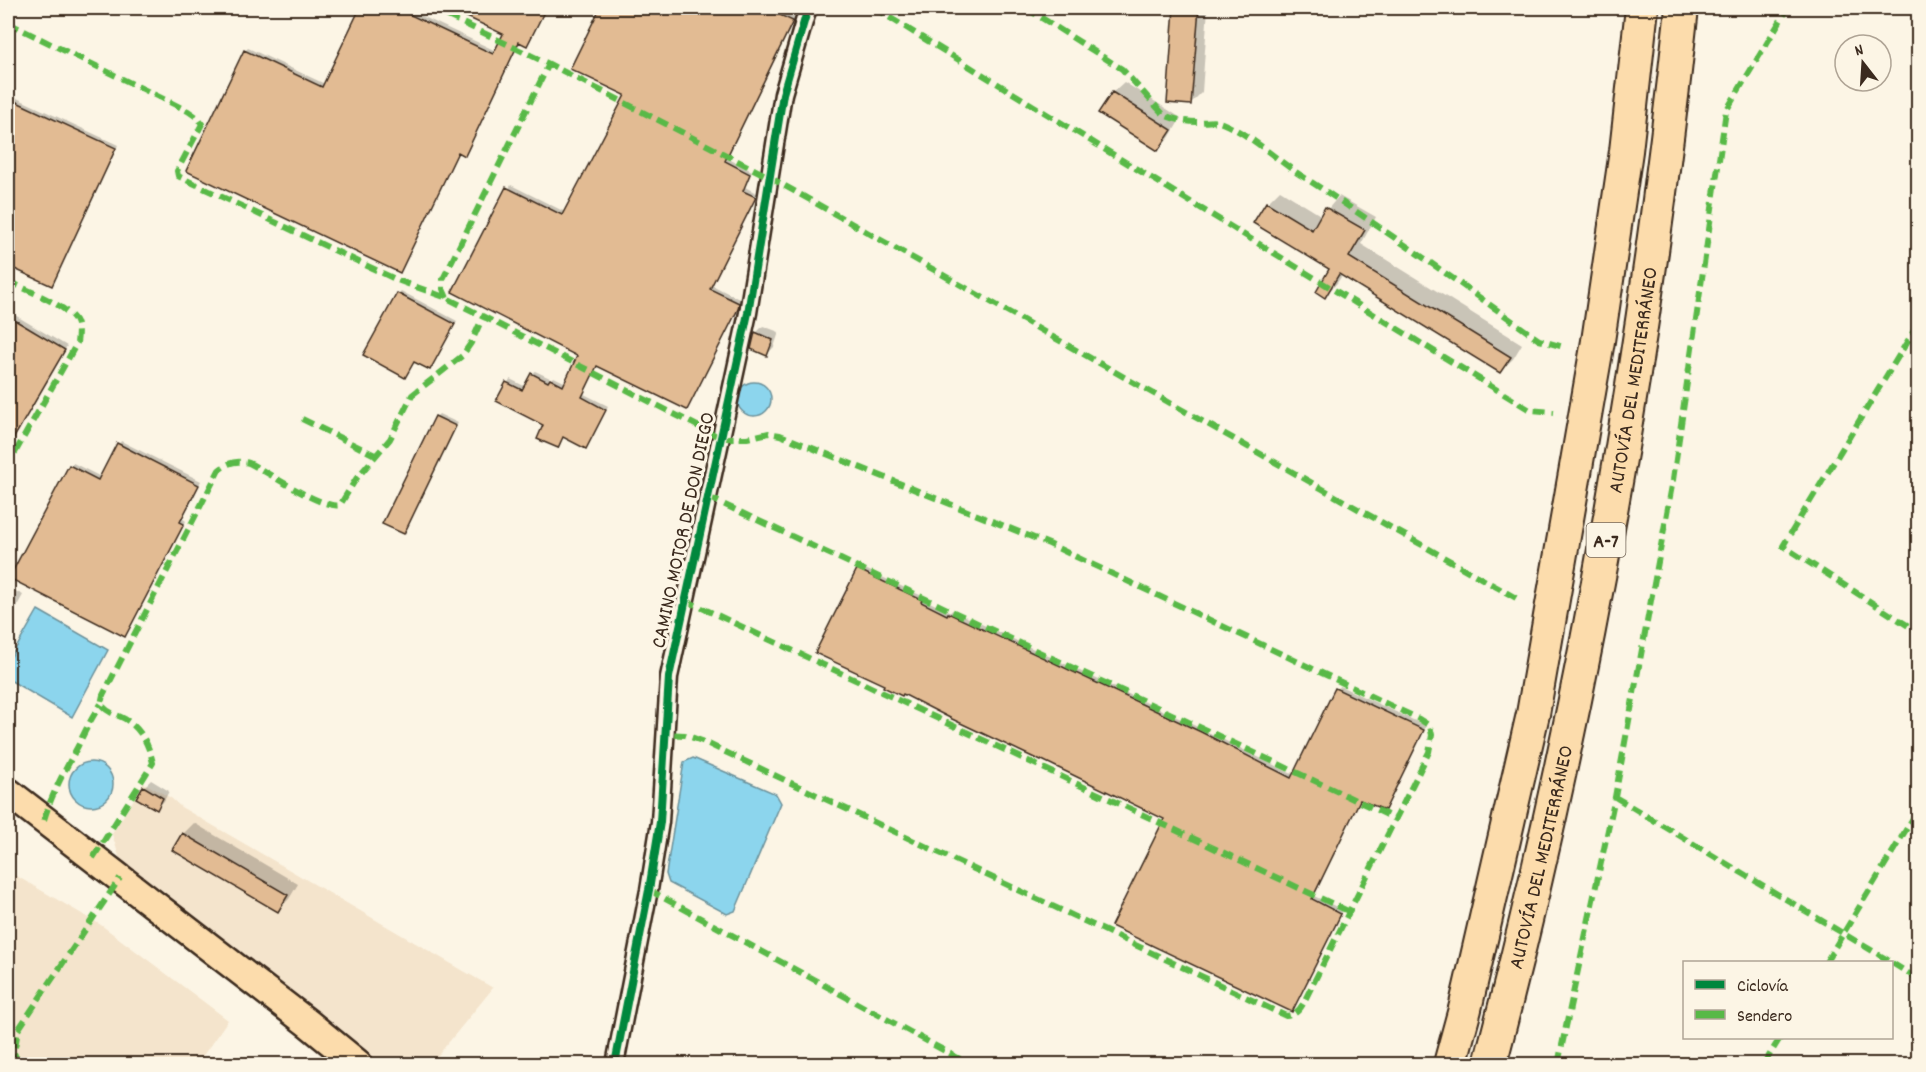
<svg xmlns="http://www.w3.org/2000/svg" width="1926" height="1072" font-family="Dekko,sans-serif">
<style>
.built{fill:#f4e4cc}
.water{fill:#8cd5ed;stroke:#6c919a;stroke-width:1.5}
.shadow{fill:#0003}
.building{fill:#e2bb93;stroke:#3b2a1e;stroke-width:1.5}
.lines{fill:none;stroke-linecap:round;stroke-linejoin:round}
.street-casing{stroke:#3b2a1e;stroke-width:21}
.primary-casing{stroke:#3b2a1e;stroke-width:32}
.highway-casing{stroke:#3b2a1e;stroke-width:36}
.street{stroke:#fcf5e5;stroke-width:16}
.primary{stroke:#fcdcac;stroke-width:27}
.highway{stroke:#fcdcac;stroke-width:32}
.quiet{stroke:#58b947;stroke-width:6;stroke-dasharray:12 6;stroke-linecap:butt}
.cycleway-casing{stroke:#fcf5e5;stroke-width:11}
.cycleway{stroke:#00873e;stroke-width:8}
.labels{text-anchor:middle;stroke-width:6;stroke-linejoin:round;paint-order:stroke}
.shield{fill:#fcf5e5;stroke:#75675a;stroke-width:1.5}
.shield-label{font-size:20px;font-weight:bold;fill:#3b2a1e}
.street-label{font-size:21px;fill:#3b2a1e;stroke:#fcf5e5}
</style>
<rect width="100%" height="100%" fill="#fcf5e5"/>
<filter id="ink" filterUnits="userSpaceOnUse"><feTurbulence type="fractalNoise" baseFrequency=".0167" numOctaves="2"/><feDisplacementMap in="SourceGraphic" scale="12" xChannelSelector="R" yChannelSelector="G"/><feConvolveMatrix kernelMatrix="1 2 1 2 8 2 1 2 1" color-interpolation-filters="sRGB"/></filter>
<g filter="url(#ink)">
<path class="built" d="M 144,783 L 171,798 L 181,807 L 493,988 L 431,1064 L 375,1064 L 121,863 L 112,834 Z
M 13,874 L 101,925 L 228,1020 L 197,1064 L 8,1064 L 8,887 Z"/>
<path class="water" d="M737 399a17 17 0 1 1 34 0a17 17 0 1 1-34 0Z
M 38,610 L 108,650 L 72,717 L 8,679 L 8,662 Z
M 693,758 L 776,794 L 781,803 L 735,911 L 727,914 L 669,883 L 666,874 L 684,762 Z
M69 784a22 22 0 1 1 44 0a22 22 0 1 1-44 0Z"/>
<path class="shadow" d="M 362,8 L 405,8 L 496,51 L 505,34 L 452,8 L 546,8 L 530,41 L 526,44 L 520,41 L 468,151 L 465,154 L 459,151 L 400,271 L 245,51 L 248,48 L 325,84 Z
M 602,8 L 774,8 L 795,18 L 727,158 L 752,171 L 745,187 L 758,194 L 712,285 L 741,300 L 741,304 L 690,405 L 687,409 L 598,365 L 584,394 L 608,406 L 586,447 L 564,436 L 557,447 L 545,425 L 498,401 L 510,379 L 526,387 L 535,371 L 552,379 L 554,377 L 566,383 L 579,355 L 454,291 L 511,185 L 565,212 L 627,95 L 572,68 Z
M 1176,8 L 1208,8 L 1202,92 L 1191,103 L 1168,101 Z
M 1124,82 L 1181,118 L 1169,138 L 1158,149 L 1113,92 Z
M 8,94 L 118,145 L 52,284 L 8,264 Z
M 1280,190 L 1322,216 L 1339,196 L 1376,217 L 1361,244 L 1522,344 L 1513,359 L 1500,371 L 1343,274 L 1337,283 L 1325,296 L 1331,268 L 1255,222 L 1267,203 Z
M 401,291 L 457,321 L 432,365 L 415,361 L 405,376 L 398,294 Z
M 8,311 L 67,346 L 8,447 Z
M 763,326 L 779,332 L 774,347 L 767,354 L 756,333 Z
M 439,414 L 458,423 L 404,532 L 436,417 Z
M 121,441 L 201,481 L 182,518 L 186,521 L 125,635 L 70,466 L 73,463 L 101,477 Z
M 861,567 L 924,597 L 923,599 L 951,612 L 952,610 L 1204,730 L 1294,775 L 1340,686 L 1426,726 L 1387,806 L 1384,809 L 1361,798 L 1314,896 L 1343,910 L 1292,1011 L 1166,818 L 858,570 Z
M 8,587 L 23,595 L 8,622 Z
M 151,780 L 169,791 L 164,801 L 157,808 L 144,787 Z
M 194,823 L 298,884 L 289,899 L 278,910 L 183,834 Z"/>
<path class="building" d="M 360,8 L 396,8 L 493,54 L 503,34 L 448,8 L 546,8 L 527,46 L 519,42 L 465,156 L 458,152 L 400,273 L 186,171 L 244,50 L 322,87 Z
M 600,8 L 765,8 L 793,21 L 725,161 L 750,174 L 743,191 L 756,197 L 710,289 L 739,303 L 738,309 L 687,410 L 597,366 L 582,397 L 606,410 L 586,449 L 563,437 L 558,448 L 537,439 L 543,425 L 496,401 L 506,382 L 522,390 L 531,373 L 548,382 L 550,379 L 563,386 L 577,356 L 452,292 L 506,187 L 562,215 L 625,95 L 570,69 Z
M 1174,8 L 1199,8 L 1191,105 L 1167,103 Z
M 1112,92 L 1172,130 L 1158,151 L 1098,113 Z
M 8,98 L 116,148 L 52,286 L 8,266 Z
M 1266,202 L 1312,230 L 1325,207 L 1365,230 L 1349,257 L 1511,357 L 1500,373 L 1339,274 L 1325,298 L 1316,292 L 1329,269 L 1253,223 Z
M 397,293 L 455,324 L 430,370 L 414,362 L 405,378 L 363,355 Z
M 8,316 L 65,350 L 8,448 Z
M 755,332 L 773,340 L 767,356 L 751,349 Z
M 435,416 L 456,426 L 404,534 L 382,524 Z
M 117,443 L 199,485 L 180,522 L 184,524 L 125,637 L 9,578 L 69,465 L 98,480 Z
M 857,569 L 922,600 L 921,602 L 947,615 L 948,613 L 1201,732 L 1291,778 L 1335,688 L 1424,730 L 1385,810 L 1360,800 L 1312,899 L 1341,914 L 1292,1012 L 1111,926 L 1164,819 L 1042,760 L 1041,761 L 952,719 L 903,694 L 902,696 L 883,687 L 884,685 L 815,653 Z
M 143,786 L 163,798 L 157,810 L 136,798 Z
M 182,833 L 288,895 L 278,912 L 172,850 Z"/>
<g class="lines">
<g class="street-casing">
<path id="street" d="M 615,1064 L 649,890 L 660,822 L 669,677 L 748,313 L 783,94 L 808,8"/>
</g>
<g class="primary-casing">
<path id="primary" d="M 8,792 L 309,1024 L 358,1064"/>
</g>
<g class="highway-casing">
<g id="highway">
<path d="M 1450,1064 L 1465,1009 L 1533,714 L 1598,341 L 1626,151 L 1642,8"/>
<path id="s1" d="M 1490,1064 C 1581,718 1644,364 1682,8"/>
</g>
</g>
<use href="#street" class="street"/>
<use href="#primary" class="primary"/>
<use href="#highway" class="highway"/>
<path class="quiet" d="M 431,8 L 549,64 L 771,178 L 1516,598
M 874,8 L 1530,410 L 1554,412
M 1026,8 L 1122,69 L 1164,115 C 1175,120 1187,122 1199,122 C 1207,122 1215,120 1222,123 C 1253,136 1275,159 1302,176 C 1383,228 1461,284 1539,340 L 1564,347
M 8,23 L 188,111 L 198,118 L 202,124 L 177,171 L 178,176 L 397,280 L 447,298 L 721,438 L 747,438 L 769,433 L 780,435 L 1049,544 L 1419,719 L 1430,726 L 1432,735 L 1429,752 L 1303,1004 C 1299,1011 1295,1015 1286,1016 L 702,741 L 685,735 L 664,734
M 8,281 C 24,289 65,304 75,320 C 79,327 78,335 77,343 L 8,465
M 447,298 L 443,289 L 443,279 L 549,64
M 1918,324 L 1783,546 L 1918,632
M 302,419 L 377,456
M 708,497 L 1396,819
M 685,600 L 1348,911
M 1615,797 L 1891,962
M 44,820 C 52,793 65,770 78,746 C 85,731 92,717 101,704
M 93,858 L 153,763 C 149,746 142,729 125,719 C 116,714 107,713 101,704 L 103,695 L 219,470 C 229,462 236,460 249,463 C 268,472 323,510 340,505 L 356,479 L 390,439 L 412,395 L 462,356 L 471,343 L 483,317
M 649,890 L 969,1064
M 1826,962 L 1918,810
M 1892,963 L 1918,979
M 19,1064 L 14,1053 L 18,1030 L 120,878
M 1558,1064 L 1615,797 L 1673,480 L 1726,111 L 1788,8
M 1764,1064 L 1780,1038"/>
<g class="cycleway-casing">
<path id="cycleway" d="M 615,1064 L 649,890 L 660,822 L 669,677 L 748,313 L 783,94 L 808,8"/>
</g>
<use href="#cycleway" class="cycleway"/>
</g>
</g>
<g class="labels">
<rect class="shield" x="1586.5" y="523" width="39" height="34" rx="4.5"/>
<g class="shield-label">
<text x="1606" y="547">A-7</text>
</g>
<g class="street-label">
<text dy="7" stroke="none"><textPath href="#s1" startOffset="699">AUTOVÍA DEL MEDITERRÁNEO</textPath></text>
<text transform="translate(682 530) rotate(-78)" y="7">CAMINO MOTOR DE DON DIEGO</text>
<text dy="7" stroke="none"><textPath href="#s1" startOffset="213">AUTOVÍA DEL MEDITERRÁNEO</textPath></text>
</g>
</g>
<rect width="1926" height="1072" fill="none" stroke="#fcf5e5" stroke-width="30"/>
<rect x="15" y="15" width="1896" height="1042" fill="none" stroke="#3b2a1e" stroke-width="2" filter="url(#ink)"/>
<rect x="1683" y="961" width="210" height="78" fill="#fcf5e5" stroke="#afa495" stroke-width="1.5"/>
<rect x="1695" y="980" width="30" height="9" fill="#00873e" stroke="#afa495" stroke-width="1.5"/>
<text x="1737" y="991" font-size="18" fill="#3b2a1e">Ciclovía</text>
<rect x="1695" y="1010" width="30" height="9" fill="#58b947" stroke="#afa495" stroke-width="1.5"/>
<text x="1737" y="1021" font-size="18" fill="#3b2a1e">Sendero</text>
<g transform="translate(1863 63) rotate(343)"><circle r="28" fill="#fcf5e5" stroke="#afa495" stroke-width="1.5"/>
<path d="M0-4.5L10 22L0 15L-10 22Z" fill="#3b2a1e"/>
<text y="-9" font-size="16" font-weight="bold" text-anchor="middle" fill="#3b2a1e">N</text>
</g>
</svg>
